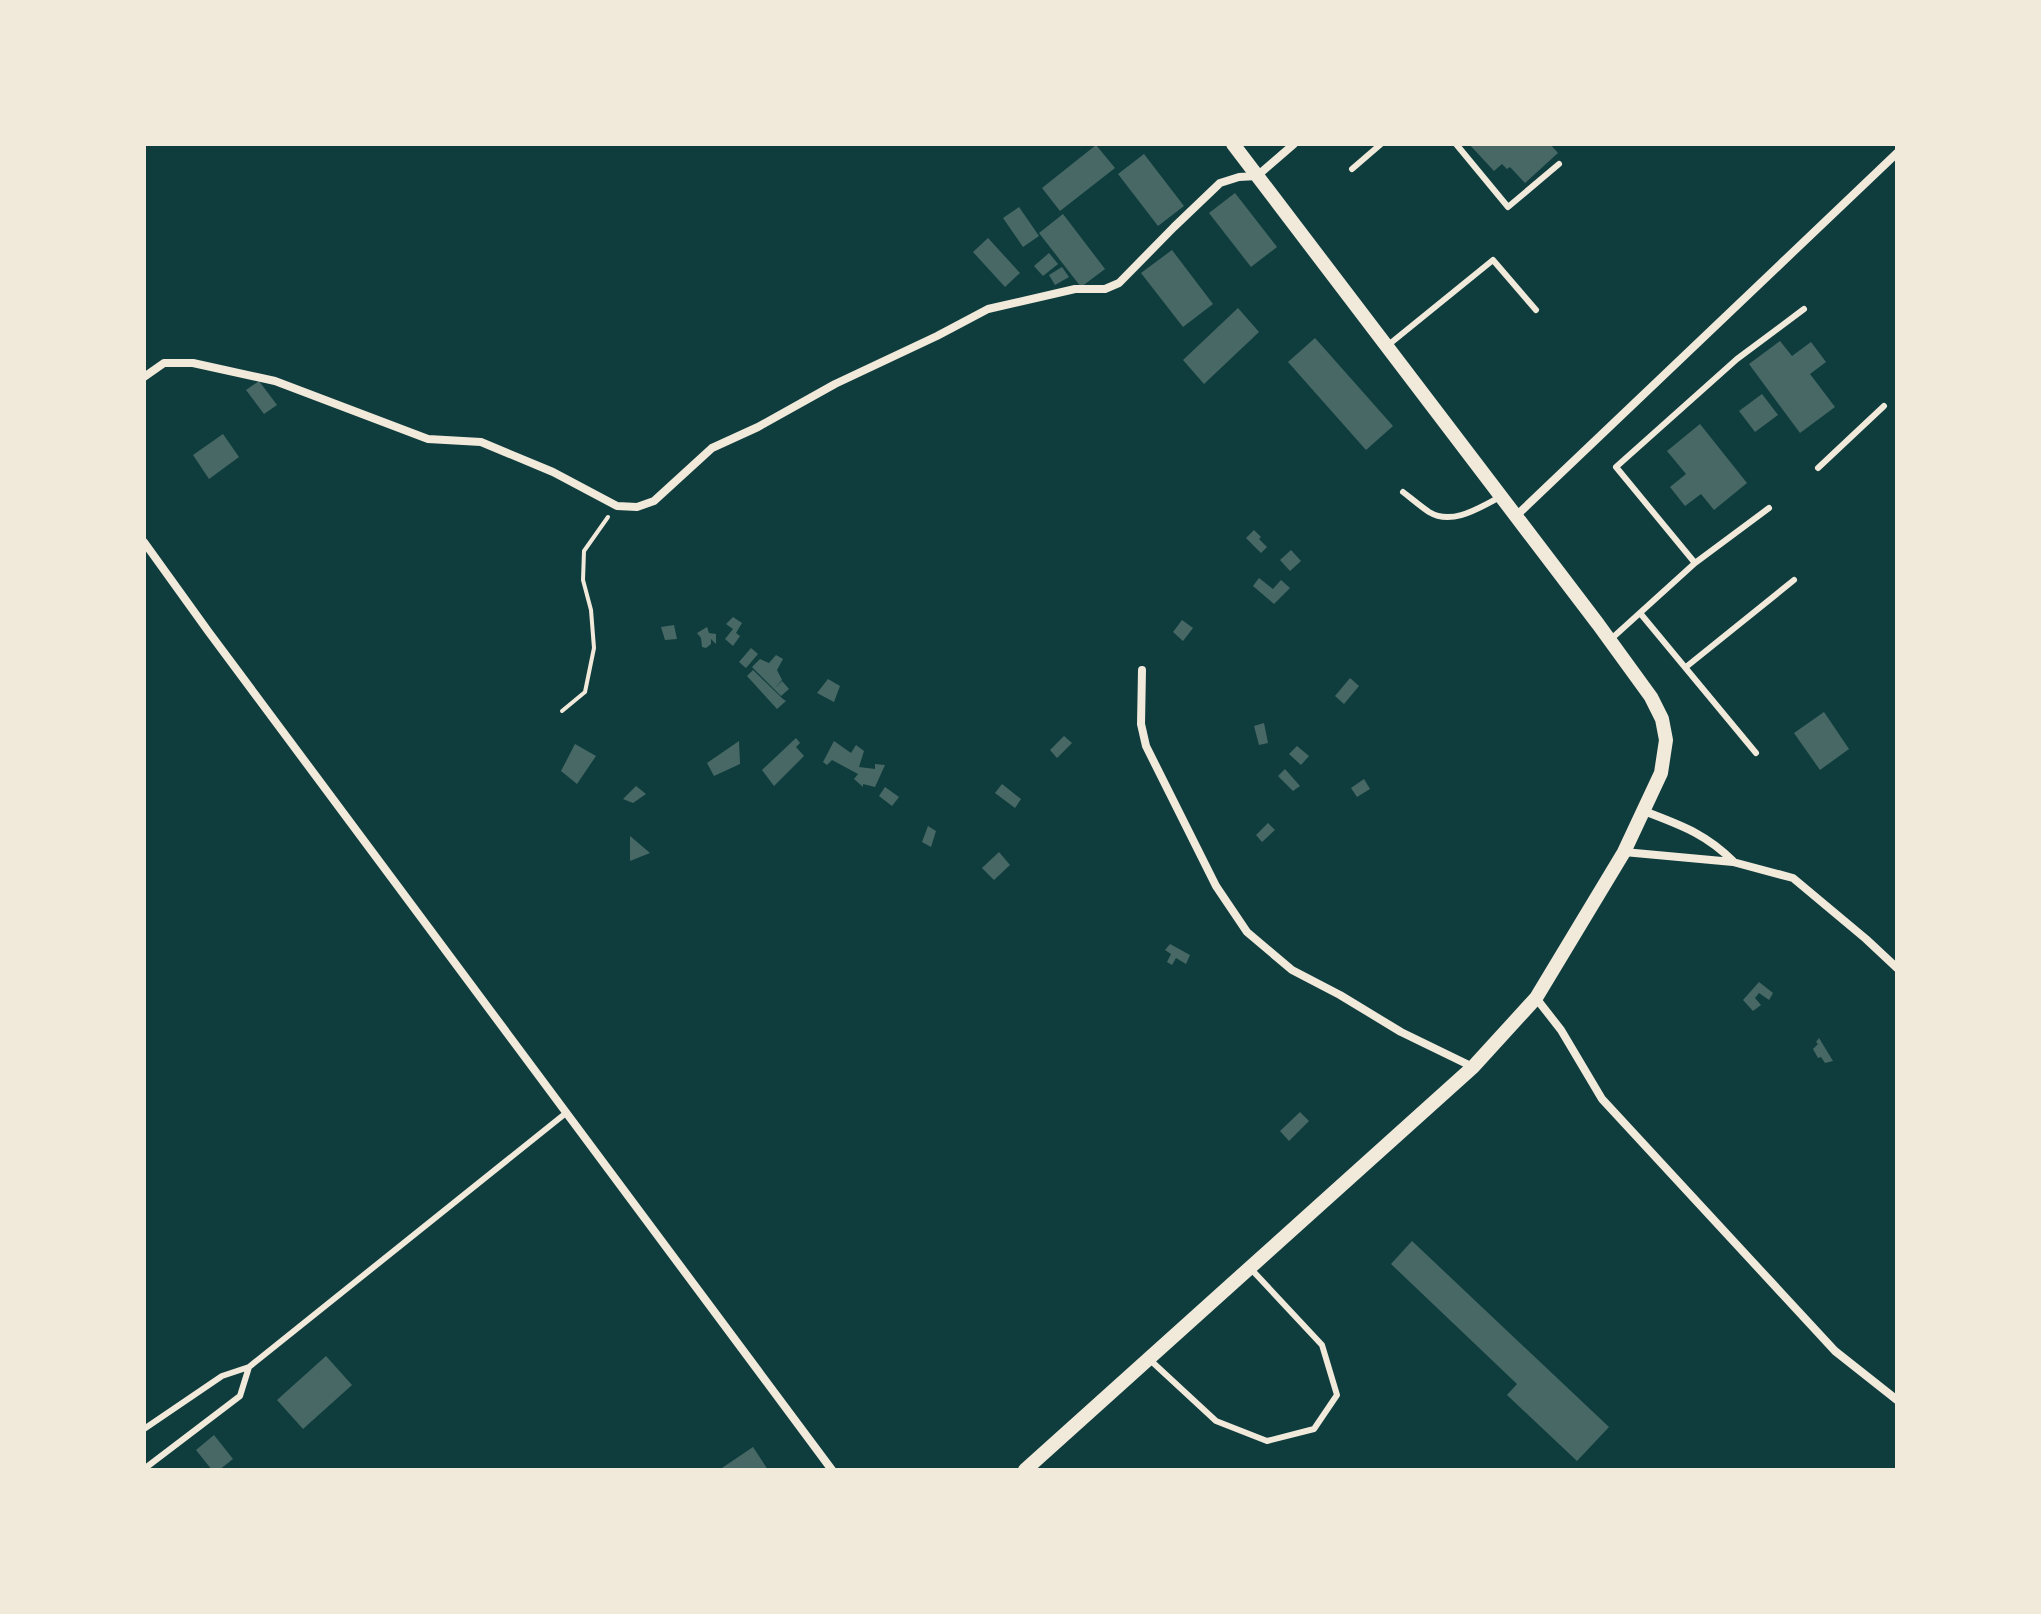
<svg xmlns="http://www.w3.org/2000/svg" width="2041" height="1614" font-family="'Titillium Web',sans-serif">
<style>
.building{fill:#486865}
.lines{fill:none;stroke-linecap:round;stroke-linejoin:round}
.path{stroke:#f1e9da;stroke-width:4}
.service{stroke:#f1e9da;stroke-width:6}
.minor{stroke:#f1e9da;stroke-width:8}
.tertiary{stroke:#f1e9da;stroke-width:14}
</style>
<rect width="100%" height="100%" fill="#0f3d3e"/>
<path class="building" d="M 1469,144 L 1550,144 L 1558,153 L 1525,183 L 1510,167 L 1507,169 L 1502,164 L 1494,171 Z
M 1096,145 L 1115,168 L 1060,211 L 1042,188 Z
M 1144,154 L 1184,206 L 1158,226 L 1118,174 Z
M 1235,193 L 1277,247 L 1251,267 L 1209,213 Z
M 1019,207 L 1039,236 L 1023,247 L 1003,218 Z
M 1063,214 L 1105,269 L 1081,287 L 1039,233 Z
M 988,238 L 1020,273 L 1005,287 L 973,252 Z
M 1172,250 L 1213,304 L 1183,327 L 1141,273 Z
M 1049,253 L 1058,264 L 1043,276 L 1034,266 Z
M 1062,267 L 1069,277 L 1055,285 L 1049,275 Z
M 1238,308 L 1259,332 L 1204,384 L 1183,360 Z
M 1315,338 L 1393,426 L 1366,450 L 1288,362 Z
M 1780,341 L 1792,356 L 1811,342 L 1826,362 L 1810,374 L 1835,407 L 1800,433 L 1749,364 Z
M 259,381 L 277,405 L 264,414 L 246,390 Z
M 1762,394 L 1778,415 L 1755,432 L 1739,411 Z
M 1700,424 L 1747,483 L 1714,510 L 1701,494 L 1685,506 L 1670,487 L 1686,474 L 1667,451 Z
M 223,434 L 239,457 L 209,479 L 193,455 Z
M 1254,530 L 1261,537 L 1259,539 L 1267,547 L 1261,553 L 1246,538 Z
M 1291,550 L 1301,561 L 1290,571 L 1280,560 Z
M 1259,578 L 1273,589 L 1281,580 L 1290,588 L 1274,604 L 1253,586 Z
M 733,617 L 742,623 L 736,633 L 740,636 L 733,646 L 725,639 L 733,629 L 726,624 Z
M 1182,620 L 1193,628 L 1183,641 L 1173,632 Z
M 674,625 L 677,639 L 665,640 L 661,627 Z
M 707,627 L 709,633 L 716,634 L 716,644 L 711,639 L 711,644 L 706,648 L 702,647 L 701,638 L 697,633 Z
M 751,648 L 758,654 L 746,668 L 739,662 Z
M 776,655 L 783,659 L 777,670 L 782,680 L 775,688 L 782,681 L 789,689 L 781,696 L 752,667 L 760,659 L 769,663 Z
M 753,670 L 783,699 L 786,701 L 777,709 L 747,676 Z
M 1350,678 L 1359,686 L 1344,704 L 1335,696 Z
M 828,679 L 840,686 L 834,702 L 817,693 Z
M 1824,712 L 1849,749 L 1820,770 L 1794,733 Z
M 1264,723 L 1268,743 L 1259,745 L 1254,726 Z
M 1064,736 L 1072,743 L 1057,758 L 1050,750 Z
M 796,738 L 800,743 L 796,747 L 804,756 L 774,786 L 762,770 Z
M 739,741 L 740,764 L 714,776 L 707,763 Z
M 834,741 L 851,753 L 856,745 L 864,751 L 859,767 L 875,769 L 875,764 L 885,765 L 875,787 L 863,784 L 863,787 L 854,779 L 858,774 L 832,760 L 827,765 L 823,762 Z
M 575,744 L 596,756 L 577,784 L 561,771 Z
M 1297,746 L 1309,756 L 1301,765 L 1289,754 Z
M 1285,769 L 1300,786 L 1293,791 L 1278,776 Z
M 1364,779 L 1370,789 L 1357,797 L 1351,788 Z
M 1002,784 L 1021,799 L 1015,808 L 995,793 Z
M 636,786 L 646,794 L 633,803 L 623,799 Z
M 885,787 L 899,797 L 892,806 L 879,796 Z
M 1268,823 L 1275,830 L 1262,842 L 1256,835 Z
M 928,826 L 936,831 L 931,847 L 922,842 Z
M 630,836 L 650,853 L 630,861 Z
M 999,852 L 1010,865 L 994,880 L 982,868 Z
M 1170,944 L 1190,955 L 1186,964 L 1176,958 L 1172,965 L 1167,962 L 1171,954 L 1165,950 Z
M 1759,982 L 1773,993 L 1769,1000 L 1759,993 L 1755,998 L 1761,1005 L 1753,1011 L 1743,1000 Z
M 1819,1038 L 1833,1061 L 1825,1063 L 1821,1057 L 1818,1058 L 1813,1049 L 1818,1044 L 1816,1042 Z
M 1300,1112 L 1309,1121 L 1289,1141 L 1280,1131 Z
M 1412,1241 L 1609,1427 L 1577,1461 L 1507,1395 L 1517,1384 L 1391,1264 Z
M 326,1356 L 352,1385 L 303,1429 L 277,1400 Z
M 214,1435 L 233,1459 L 219,1470 L 212,1470 L 196,1450 Z
M 753,1447 L 768,1470 L 719,1470 Z"/>
<g class="lines">
<path class="path" d="M 562,711 L 585,692 L 594,648 L 591,610 L 583,580 L 584,551 L 608,517"/>
<path class="service" d="M 1456,144 L 1508,207 L 1559,164
M 1352,169 L 1381,144
M 1387,346 L 1493,260 L 1536,310
M 1818,468 L 1884,406
M 1403,492 C 1412,499 1420,506 1429,512 C 1452,526 1479,508 1500,497
M 1695,563 L 1769,508
M 1640,613 L 1756,753
M 1610,640 L 1695,563 L 1616,467 L 1737,359 L 1804,309
M 1686,667 L 1794,580
M 1149,1359 L 1216,1421 L 1267,1441 L 1314,1429 L 1337,1395 L 1322,1345 L 1251,1269
M 144,1429 L 222,1376 L 249,1367 L 566,1113
M 144,1469 L 240,1396 L 249,1367"/>
<path class="minor" d="M 144,377 L 164,363 L 193,363 L 275,381 L 428,439 L 481,442 L 553,472 L 617,506 L 637,507 L 654,501 L 712,448 L 758,427 L 835,384 L 937,336 L 988,309 L 1075,289 L 1105,289 L 1119,283 L 1174,227 L 1220,183 L 1239,177 L 1257,176 L 1294,144
M 1516,516 L 1897,153
M 144,542 L 208,631 L 832,1470
M 1142,670 L 1141,724 L 1146,746 L 1216,886 L 1247,932 L 1292,970 L 1340,995 L 1401,1032 L 1473,1067
M 1644,811 C 1680,825 1705,833 1733,861
M 1624,852 L 1733,862 L 1793,878 L 1866,939 L 1897,968
M 1536,998 L 1561,1030 L 1602,1099 L 1835,1351 L 1897,1400"/>
<path class="tertiary" d="M 1025,1470 L 1473,1067 L 1536,998 L 1624,852 L 1661,773 L 1666,740 L 1662,719 L 1651,697 L 1598,624 L 1233,144"/>
</g>
<rect width="2041" height="1614" fill="none" stroke="#f1e9da" stroke-width="292"/>
</svg>
